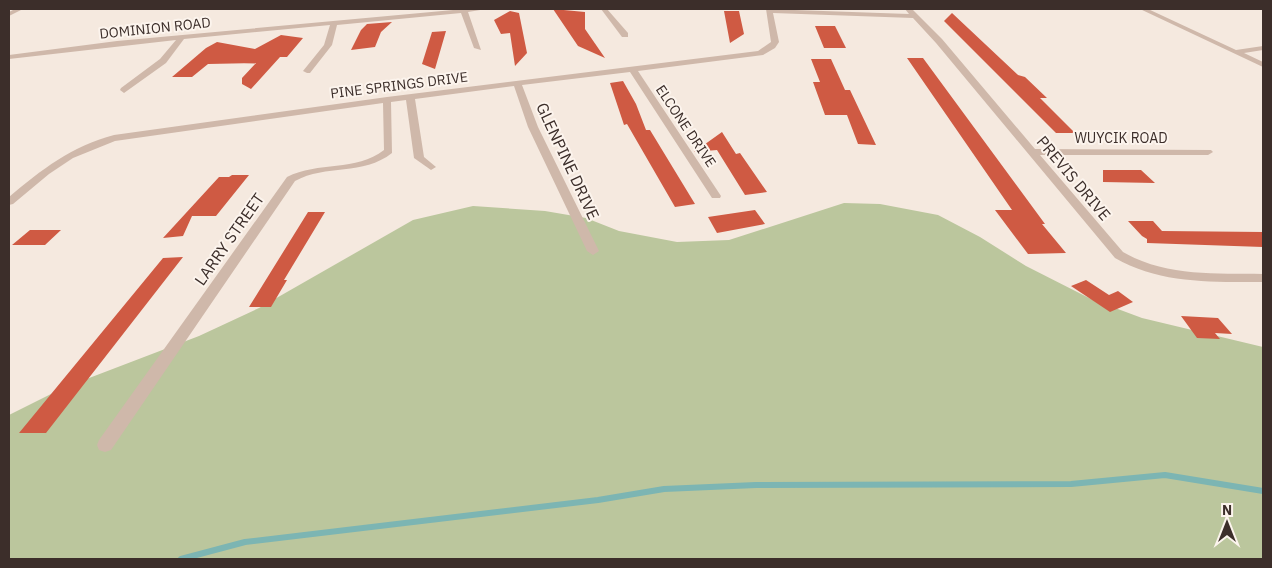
<svg xmlns="http://www.w3.org/2000/svg" width="1272" height="568" font-family="'IBM Plex Sans',sans-serif">
<style>
.green{fill:#bbc69d}
.lines{fill:none;stroke-linecap:round;stroke-linejoin:round}
.stream{stroke:#7cb5b3;stroke-width:6}
.building{fill:#cf5a43}
.minor{fill:#cfb8aa;fill-rule:evenodd}
.labels{text-anchor:middle;stroke-width:4;stroke-linejoin:round;paint-order:stroke}
.far-street-label{font-size:14px;fill:#3c2e2a;stroke:#fcf4ed}
.street-label{font-size:16px;fill:#3c2e2a;stroke:#fcf4ed}
</style>
<rect width="100%" height="100%" fill="#f5e9df"/>
<path class="green" d="M 844,203 L 880,204 L 938,215 L 980,237 L 1026,266 L 1091,299 L 1142,318 L 1263,347 L 1263,559 L 9,559 L 9,415 L 63,388 L 199,336 L 259,308 L 413,220 L 473,206 L 545,211 L 586,218 L 619,231 L 677,242 L 729,240 Z"/>
<g class="lines">
<path class="stream" d="M 181,559 L 245,542 L 598,500 L 664,489 L 756,485 L 1071,484 L 1165,475 L 1263,491"/>
</g>
<path class="building" d="M 553,9 L 585,12 L 585,29 L 605,58 L 578,46 Z
M 510,11 L 519,13 L 527,53 L 515,66 L 510,33 L 501,34 L 494,20 Z
M 724,11 L 739,11 L 744,34 L 730,43 Z
M 952,13 L 1018,75 L 1025,77 L 1047,98 L 1040,98 L 1075,133 L 1056,133 L 944,21 Z
M 392,22 L 381,32 L 375,47 L 351,50 L 361,30 L 367,24 Z
M 815,26 L 835,26 L 846,48 L 824,48 Z
M 446,31 L 435,69 L 422,64 L 432,32 Z
M 281,35 L 303,38 L 287,57 L 280,57 L 251,89 L 242,84 L 242,78 L 256,63 L 208,64 L 192,77 L 172,77 L 206,48 L 217,42 L 255,49 Z
M 907,58 L 923,58 L 1045,224 L 1042,224 L 1066,253 L 1028,254 L 995,210 L 1012,210 Z
M 811,59 L 831,59 L 845,90 L 850,90 L 876,145 L 858,144 L 847,115 L 825,115 L 813,82 L 820,82 Z
M 623,81 L 636,104 L 646,130 L 650,130 L 695,204 L 675,207 L 627,124 L 624,125 L 610,83 Z
M 722,132 L 736,154 L 740,153 L 767,192 L 745,195 L 717,150 L 694,152 Z
M 1103,170 L 1141,170 L 1155,183 L 1103,182 Z
M 232,175 L 249,175 L 216,216 L 192,216 L 183,236 L 163,238 L 219,177 L 229,177 Z
M 755,210 L 765,224 L 717,233 L 708,217 Z
M 308,212 L 325,212 L 284,280 L 287,280 L 271,307 L 249,307 Z
M 1128,221 L 1153,221 L 1162,231 L 1263,232 L 1263,247 L 1147,243 L 1147,239 L 1142,236 Z
M 30,230 L 61,230 L 45,245 L 12,245 Z
M 183,257 L 46,433 L 19,433 L 163,258 Z
M 1086,280 L 1109,295 L 1118,291 L 1133,302 L 1110,312 L 1071,286 Z
M 1181,316 L 1218,318 L 1232,334 L 1215,333 L 1220,339 L 1197,338 Z"/>
<g class="lines">
<path class="minor" d="M 15,9 L 23,9 L 9,16 L 9,12 Z
M 464,9 L 486,9 L 468,12 L 481,50 L 474,48 L 461,13 L 337,25 L 332,45 L 310,73 L 307,73 L 303,71 L 324,45 L 330,25 L 184,39 L 166,63 L 124,93 L 120,90 L 121,88 L 160,59 L 176,40 L 9,59 L 9,55 L 117,41 Z
M 601,9 L 607,9 L 628,33 L 628,37 L 622,37 Z
M 766,9 L 909,14 L 905,9 L 912,9 L 942,39 L 1035,149 L 1211,150 L 1213,152 L 1208,155 L 1040,155 L 1123,252 C 1166,277 1215,273 1263,274 L 1263,282 C 1212,282 1160,284 1115,258 L 936,43 L 913,18 L 773,13 L 779,42 L 775,48 L 763,55 L 638,71 L 721,196 L 720,198 L 712,198 L 630,72 L 522,85 L 538,127 L 599,251 L 593,255 L 587,251 L 528,127 L 514,86 L 415,99 L 424,157 L 436,167 L 431,170 L 414,158 L 406,100 L 391,102 L 392,153 C 363,176 326,164 295,181 L 111,450 L 105,452 L 99,450 L 97,445 L 99,440 L 287,177 C 318,161 356,172 384,150 L 383,103 L 115,141 L 73,158 L 49,174 L 13,204 L 9,205 L 9,197 C 41,170 72,146 114,135 L 387,97 L 758,51 L 771,42 Z
M 1140,9 L 1148,9 L 1236,50 L 1263,46 L 1263,50 L 1244,53 L 1263,62 L 1263,67 Z"/>
</g>
<g class="labels">
<g class="far-street-label">
<text transform="translate(155 28) rotate(-6)" y="5">DOMINION ROAD</text>
<text transform="translate(399 85) rotate(-7)" y="5">PINE SPRINGS DRIVE</text>
<text transform="translate(686 126) rotate(56)" y="5">ELCONE DRIVE</text>
<text x="1121" y="143">WUYCIK ROAD</text>
</g>
<g class="street-label">
<text transform="translate(568 161) rotate(65)" y="6">GLENPINE DRIVE</text>
<text transform="translate(1074 178) rotate(50)" y="6">PREVIS DRIVE</text>
<text transform="translate(229 239) rotate(-55)" y="6">LARRY STREET</text>
</g>
</g>
<rect width="1272" height="568" fill="none" stroke="#3c2e2a" stroke-width="20"/>
<g transform="translate(1227 523)" stroke="#fcf4ed" stroke-width="4" paint-order="stroke">
<path d="M0-4L9 19L0 12L-9 19Z" fill="#3c2e2a"/>
<text y="-8" font-size="14" font-weight="bold" text-anchor="middle" fill="#3c2e2a">N</text>
</g>
</svg>
